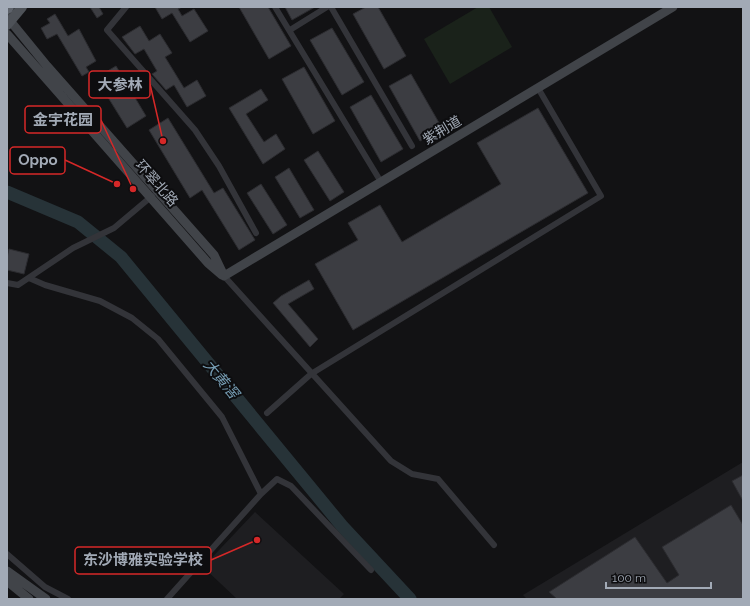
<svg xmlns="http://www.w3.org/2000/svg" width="750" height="606" font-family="Raleway,'Noto Sans SC',sans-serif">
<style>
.built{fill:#1e1e21}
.green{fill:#1a221a}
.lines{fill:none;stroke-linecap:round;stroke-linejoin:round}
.river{stroke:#273338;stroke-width:13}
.building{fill:#3c3d42;stroke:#2c2c30}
.street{stroke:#333439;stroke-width:6}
.secondary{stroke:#414449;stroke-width:9}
.primary{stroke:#4e5258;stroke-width:10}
.highway{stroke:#5e636b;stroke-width:12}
.labels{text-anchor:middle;stroke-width:4;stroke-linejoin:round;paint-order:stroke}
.street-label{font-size:14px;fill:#a2aab6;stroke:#0d0d0f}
.water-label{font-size:15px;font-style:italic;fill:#769db4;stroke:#0d0d0f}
.leader{fill:none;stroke:#d62828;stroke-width:1.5}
.callout-dot{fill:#d62828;stroke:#0d0d0f;stroke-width:1.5}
.callout{fill:#0d0d0f;stroke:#d62828;stroke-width:1.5}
.callout-label{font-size:15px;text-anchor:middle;font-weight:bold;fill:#a2aab6}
</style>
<rect width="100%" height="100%" fill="#121214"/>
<path class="built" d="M 743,462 L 743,599 L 527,599 L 523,595 Z
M 255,512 L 344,594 L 339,599 L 237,599 L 203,567 Z"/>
<path class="green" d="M 478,7 L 489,7 L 512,47 L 450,84 L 424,39 Z"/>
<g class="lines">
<path class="river" d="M 7,192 L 78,222 L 121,257 L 342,526 L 410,599"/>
</g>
<path class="building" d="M 90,7 L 99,7 L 103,14 L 97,18 Z
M 155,7 L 182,7 L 178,9 L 182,16 L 194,9 L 208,31 L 190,42 L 172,13 L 162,19 Z
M 239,7 L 268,7 L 291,46 L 269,59 Z
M 285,7 L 315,7 L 292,20 Z
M 366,7 L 378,7 L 406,56 L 384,69 L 353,14 Z
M 55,14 L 68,36 L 79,29 L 96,61 L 86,67 L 89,72 L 82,76 L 57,34 L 47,39 L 41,28 L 50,23 L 47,19 Z
M 140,26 L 149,41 L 160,34 L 172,53 L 165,57 L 184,88 L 197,80 L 206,96 L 187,107 L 174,85 L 166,90 L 152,74 L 157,71 L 144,49 L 135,54 L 122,37 Z
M 332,28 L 364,82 L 342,95 L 310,40 Z
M 116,66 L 146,116 L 127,128 L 96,78 Z
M 304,67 L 335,121 L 313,134 L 282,79 Z
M 411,74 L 442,128 L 420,141 L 389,86 Z
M 261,89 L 268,100 L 246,114 L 264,142 L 276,134 L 285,149 L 263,164 L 229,108 Z
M 371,95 L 403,149 L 381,162 L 350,107 Z
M 538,108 L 588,193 L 353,330 L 315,264 L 358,240 L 348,223 L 380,205 L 402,242 L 501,184 L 477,143 Z
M 168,118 L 214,193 L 223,188 L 255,240 L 239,250 L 202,190 L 190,198 L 149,130 Z
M 318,151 L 344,192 L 330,201 L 304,160 Z
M 289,168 L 314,210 L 300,218 L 275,177 Z
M 261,184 L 287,225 L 273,234 L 247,193 Z
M 9,249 L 29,254 L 24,274 L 7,270 L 7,258 Z
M 309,280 L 314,289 L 288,304 L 318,339 L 310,347 L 273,303 L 281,296 Z
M 743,475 L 743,501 L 732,481 Z
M 731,505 L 743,525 L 743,599 L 557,599 L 549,592 L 635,537 L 667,583 L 679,575 L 662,547 Z"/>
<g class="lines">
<path class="street" d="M 126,7 L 107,30 L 195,130 L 219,166 L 256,233
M 275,7 L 381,182
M 331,7 L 412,146
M 290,30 L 327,7
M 224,276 L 391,461 L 412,474 L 438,479 L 494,545
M 29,278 L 45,285 L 100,301 L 132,318 L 158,339 L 222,417 L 261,494
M 7,283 L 18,285 L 73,248 L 114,228 L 152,196
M 267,413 L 311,374 L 601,196 L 538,88
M 7,554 L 45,587 L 68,599
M 167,599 L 261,494 L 277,479 L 291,486 L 371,570"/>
<path class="secondary" d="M 7,17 L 47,66 L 214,255 L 224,276
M 7,34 L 208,263 L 222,275
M 224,276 L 673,7
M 7,571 L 46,599
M 7,581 L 29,599"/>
<path class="primary" d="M 7,25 L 22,7"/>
<path class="highway" d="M 7,8 L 8,7"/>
</g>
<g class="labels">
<g class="street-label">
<text transform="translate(442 130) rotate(-31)" y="5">紫荆道</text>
<text transform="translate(157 183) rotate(49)" y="5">环翠北路</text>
</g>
<g class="water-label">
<text transform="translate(221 379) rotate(50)" y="5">大黄滘</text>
</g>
</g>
<path class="leader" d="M163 141L150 84M133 189L101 120M117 184L65 160M257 540L211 560"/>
<g class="callout-dot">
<circle cx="163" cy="141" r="4"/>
<circle cx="133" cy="189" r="4"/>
<circle cx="117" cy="184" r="4"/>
<circle cx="257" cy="540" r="4"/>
</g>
<g class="callout">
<rect x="89" y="71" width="61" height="27" rx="4"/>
<rect x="25" y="106" width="76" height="27" rx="4"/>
<rect x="10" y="147" width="55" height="27" rx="4"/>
<rect x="75" y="547" width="136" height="27" rx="4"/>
</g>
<g class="callout-label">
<text x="120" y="90">大参林</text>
<text x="63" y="125">金宇花园</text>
<text x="38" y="165">Oppo</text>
<text x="143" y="565">东沙博雅实验学校</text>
</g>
<rect width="750" height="606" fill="none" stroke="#a2aab6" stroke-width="16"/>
<path d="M606 582v6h105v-6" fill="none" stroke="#a2aab6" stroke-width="2"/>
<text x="612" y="582" font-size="12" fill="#a2aab6" stroke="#0d0d0f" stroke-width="3" paint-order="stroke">100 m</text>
</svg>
